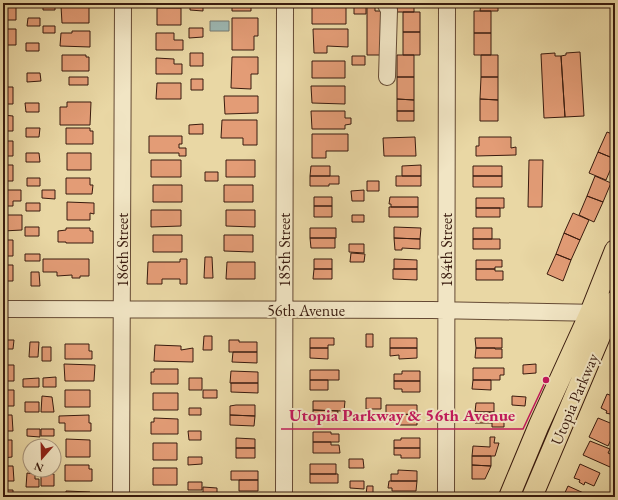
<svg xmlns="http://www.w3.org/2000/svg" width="618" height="500" font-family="'EB Garamond',serif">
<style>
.water{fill:#9cb7b2;stroke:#747970}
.building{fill:#e39c76;stroke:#391b0e}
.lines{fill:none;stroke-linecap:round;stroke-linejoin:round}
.minor-casing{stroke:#654a34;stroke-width:18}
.major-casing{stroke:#391b0e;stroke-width:22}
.minor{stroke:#f1e5c4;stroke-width:16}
.major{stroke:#e9d7a4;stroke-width:20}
.labels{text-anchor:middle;stroke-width:4;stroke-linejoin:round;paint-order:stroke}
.street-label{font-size:16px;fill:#391b0e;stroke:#f1e5c4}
.leader{fill:none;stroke:#c2185b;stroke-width:1.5}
.callout-dot{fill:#c2185b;stroke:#f1e5c4;stroke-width:1.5}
.callout-label{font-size:17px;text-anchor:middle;font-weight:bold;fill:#c2185b;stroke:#f1e5c4;stroke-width:4;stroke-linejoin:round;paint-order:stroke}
</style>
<rect width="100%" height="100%" fill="#e9d7a4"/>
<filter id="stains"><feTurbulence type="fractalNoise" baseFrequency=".005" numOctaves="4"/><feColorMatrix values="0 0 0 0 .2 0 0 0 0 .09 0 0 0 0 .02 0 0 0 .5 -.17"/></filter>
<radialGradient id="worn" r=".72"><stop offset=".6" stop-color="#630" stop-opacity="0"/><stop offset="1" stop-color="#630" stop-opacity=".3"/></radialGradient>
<path class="water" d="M 210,21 L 229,21 L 229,31 L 210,31 Z"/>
<path class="building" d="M 43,3 L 55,3 L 55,10 L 43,10 Z
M 190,3 L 203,3 L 203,11 L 190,10 Z
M 232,3 L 251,3 L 251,11 L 232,11 Z
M 354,3 L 366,3 L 366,14 L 354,14 Z
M 367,3 L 375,3 L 375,11 L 381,11 L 381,55 L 367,55 Z
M 397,3 L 414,3 L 414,12 L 397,12 Z
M 481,3 L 498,3 L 498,11 L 480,11 Z
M 3,4 L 16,4 L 16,20 L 3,20 Z
M 89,5 L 89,23 L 62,23 L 61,6 Z
M 312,6 L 346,6 L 346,24 L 312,24 Z
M 157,8 L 181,8 L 181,25 L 157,25 Z
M 474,11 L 491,11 L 491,33 L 474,33 Z
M 403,12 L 420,12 L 420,32 L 403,32 Z
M 28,18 L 40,18 L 40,26 L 27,26 Z
M 232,18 L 258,18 L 258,36 L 254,36 L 254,50 L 232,50 Z
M 43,26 L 55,26 L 55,33 L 43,33 Z
M 189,28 L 203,28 L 203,37 L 189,38 Z
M 3,29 L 16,29 L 16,45 L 3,45 Z
M 313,29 L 348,29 L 348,47 L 327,46 L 327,53 L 314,53 Z
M 72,31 L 90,31 L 90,47 L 60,46 L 61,33 L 72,33 Z
M 403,32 L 420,32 L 420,55 L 403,55 Z
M 156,33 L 174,33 L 174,40 L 183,40 L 183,50 L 156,50 Z
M 474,33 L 491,33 L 491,55 L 474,55 Z
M 26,43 L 39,43 L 39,51 L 26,51 Z
M 580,52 L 584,116 L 565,117 L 561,56 L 566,55 L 566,53 Z
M 190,53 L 203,53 L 203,66 L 190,66 Z
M 555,53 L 555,56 L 561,56 L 565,117 L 544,118 L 541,54 Z
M 62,55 L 86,55 L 86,57 L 89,57 L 89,71 L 62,71 Z
M 397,55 L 414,55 L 414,77 L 397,77 Z
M 481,55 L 498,55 L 498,77 L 481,77 Z
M 352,56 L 365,56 L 365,65 L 352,65 Z
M 232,57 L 258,57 L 258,74 L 251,74 L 251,89 L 231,88 Z
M 156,58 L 174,59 L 174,64 L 182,64 L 182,74 L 156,74 Z
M 312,61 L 345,61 L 345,78 L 312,78 Z
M 27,73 L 40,73 L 41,81 L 27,82 Z
M 69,77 L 88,77 L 88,85 L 69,85 Z
M 397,77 L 414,77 L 414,100 L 397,99 Z
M 481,77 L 498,77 L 498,100 L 480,99 Z
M 191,79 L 203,79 L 203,90 L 191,90 Z
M 157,83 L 181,83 L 181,99 L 156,99 Z
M 311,86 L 345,86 L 345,104 L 312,103 Z
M 5,87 L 13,87 L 13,104 L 3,104 L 3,88 Z
M 224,96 L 258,96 L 258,113 L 225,114 Z
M 397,99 L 414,100 L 414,111 L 397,111 Z
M 480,99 L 498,100 L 498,121 L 480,121 Z
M 67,102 L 91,102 L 90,125 L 60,125 L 60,107 L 67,107 Z
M 25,103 L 39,103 L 39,112 L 26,112 Z
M 311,111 L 345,111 L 345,118 L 351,118 L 351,124 L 345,125 L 345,129 L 312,129 Z
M 397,111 L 414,111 L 414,121 L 397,121 Z
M 3,115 L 13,116 L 13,131 L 3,131 Z
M 222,120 L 257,120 L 257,145 L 243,145 L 243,138 L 221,138 Z
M 203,124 L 203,134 L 189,134 L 189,125 Z
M 26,128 L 40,128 L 39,137 L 26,137 Z
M 66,128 L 90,128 L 90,131 L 93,131 L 93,144 L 66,144 Z
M 607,132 L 615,135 L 615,159 L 598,152 Z
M 312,134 L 348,134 L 348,151 L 326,151 L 326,158 L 312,158 Z
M 149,136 L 182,136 L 182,144 L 179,144 L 179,148 L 186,148 L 186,156 L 179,156 L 179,153 L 149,153 Z
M 415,137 L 416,156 L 384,156 L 383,138 Z
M 479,137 L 511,137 L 511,148 L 516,147 L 516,155 L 476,156 L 476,146 L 479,146 Z
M 3,141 L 13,141 L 13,156 L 3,156 Z
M 598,152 L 615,159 L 606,180 L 589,173 Z
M 26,153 L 39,153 L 40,162 L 26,162 Z
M 67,153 L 91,153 L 91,170 L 67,170 Z
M 151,160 L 181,160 L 181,177 L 151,177 Z
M 226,160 L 255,160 L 255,177 L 226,177 Z
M 529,160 L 543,160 L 542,207 L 528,207 Z
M 3,165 L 13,165 L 13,181 L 3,181 Z
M 421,165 L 421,176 L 402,176 L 402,166 Z
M 311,166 L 330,166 L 330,176 L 310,176 Z
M 473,166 L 502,166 L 502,176 L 473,176 Z
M 205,172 L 218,172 L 218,181 L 205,181 Z
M 310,176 L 339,176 L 339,184 L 329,184 L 329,186 L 310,186 Z
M 396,176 L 421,176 L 421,186 L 396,186 Z
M 473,176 L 502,176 L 502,187 L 473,187 Z
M 595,176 L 611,183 L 603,202 L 587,196 Z
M 27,178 L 40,178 L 40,186 L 27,186 Z
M 66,178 L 90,178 L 90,185 L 93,185 L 92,194 L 66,194 Z
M 367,181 L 379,181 L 379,191 L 367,191 Z
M 153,185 L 182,185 L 182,202 L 153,202 Z
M 224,185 L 253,185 L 253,202 L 224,202 Z
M 3,190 L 21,190 L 21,201 L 13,201 L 13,206 L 3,206 Z
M 42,190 L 55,190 L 55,199 L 42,198 Z
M 364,190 L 364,201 L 352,201 L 351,191 Z
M 587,196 L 603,202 L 594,222 L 579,215 Z
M 314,197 L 332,197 L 332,206 L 314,206 Z
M 390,197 L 418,197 L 418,207 L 391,207 L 391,204 L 389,204 Z
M 476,198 L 504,198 L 504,208 L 476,208 Z
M 67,202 L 94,203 L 94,214 L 90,213 L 90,220 L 67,220 Z
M 26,203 L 40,203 L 40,211 L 26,211 Z
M 314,206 L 332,206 L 332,217 L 314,217 Z
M 389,207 L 418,207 L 418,217 L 389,217 Z
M 476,208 L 500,208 L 500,217 L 476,217 Z
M 151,210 L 181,210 L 181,226 L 151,227 Z
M 226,210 L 255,210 L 255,227 L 226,226 Z
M 573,213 L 589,220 L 580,240 L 564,233 Z
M 3,215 L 22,215 L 22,230 L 3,231 Z
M 352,215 L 364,215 L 364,222 L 352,222 Z
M 25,227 L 39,227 L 39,236 L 25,236 Z
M 394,227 L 421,228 L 420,239 L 394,238 Z
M 66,228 L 90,228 L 90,231 L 93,231 L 93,243 L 66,243 L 66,242 L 58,242 L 58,231 L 66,230 Z
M 310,228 L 336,228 L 336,238 L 310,238 Z
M 473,228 L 492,228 L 492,239 L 473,239 Z
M 564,233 L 580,240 L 571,260 L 556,254 Z
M 153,235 L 182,235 L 182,252 L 153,252 Z
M 224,235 L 253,235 L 253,252 L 224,251 Z
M 310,238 L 335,238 L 335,248 L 311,248 Z
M 394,238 L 420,239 L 420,249 L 402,248 L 402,250 L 395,250 Z
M 473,239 L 500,239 L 500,249 L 473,249 Z
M 3,240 L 13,240 L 13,256 L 3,256 Z
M 349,244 L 364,244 L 364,253 L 349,252 Z
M 351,253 L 365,254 L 364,262 L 350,262 Z
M 25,254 L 40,254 L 40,261 L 25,261 Z
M 556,254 L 571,260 L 563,281 L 547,274 Z
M 205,257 L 212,257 L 213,278 L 204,278 Z
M 43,259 L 89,259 L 89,276 L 80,276 L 80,278 L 72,278 L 72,275 L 57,276 L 57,272 L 43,272 Z
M 180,259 L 187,259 L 187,284 L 180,284 L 180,279 L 162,279 L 162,284 L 147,284 L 148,262 L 180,262 Z
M 314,259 L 332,259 L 332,269 L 314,269 Z
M 394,259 L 417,260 L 417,269 L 394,269 Z
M 476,260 L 502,260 L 502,267 L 495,267 L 495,269 L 476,269 Z
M 227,262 L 255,262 L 255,279 L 226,279 Z
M 3,265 L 13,265 L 13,281 L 3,281 Z
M 314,269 L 332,269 L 332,279 L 313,279 Z
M 393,269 L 417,269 L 417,280 L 393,279 Z
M 476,269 L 495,269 L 495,271 L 503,271 L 503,280 L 476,280 Z
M 31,272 L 39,272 L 40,286 L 31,286 Z
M 366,334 L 373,334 L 373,347 L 366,347 Z
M 204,336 L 212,336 L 212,350 L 203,350 Z
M 310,338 L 334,338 L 334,345 L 328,345 L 328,348 L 310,348 Z
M 390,338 L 417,338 L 417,348 L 390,348 Z
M 475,338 L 502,338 L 502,348 L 476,348 Z
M 3,340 L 14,340 L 13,349 L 5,349 L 4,357 L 3,357 Z
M 229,340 L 239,340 L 239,342 L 257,342 L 257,352 L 229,352 Z
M 30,342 L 39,342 L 38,357 L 29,357 Z
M 65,344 L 89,344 L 89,351 L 92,351 L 92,359 L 65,359 Z
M 155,345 L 181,346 L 181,350 L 193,348 L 193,362 L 154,361 Z
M 42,347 L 51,347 L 51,361 L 42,361 Z
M 310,348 L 328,348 L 328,359 L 310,358 Z
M 390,348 L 417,348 L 417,358 L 399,359 L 399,355 L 390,356 Z
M 476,348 L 495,348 L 495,349 L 502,349 L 502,358 L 475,358 Z
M 233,352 L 257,352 L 257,363 L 232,362 Z
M 64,364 L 95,365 L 94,381 L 65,381 Z
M 536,364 L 536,373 L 523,374 L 523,365 Z
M 3,365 L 14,365 L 14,381 L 3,381 Z
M 473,368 L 504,368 L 504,375 L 500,375 L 500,380 L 473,380 Z
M 154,369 L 178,369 L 178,384 L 151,384 L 151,372 L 154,372 Z
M 310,370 L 339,370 L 339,380 L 310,380 Z
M 231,371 L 258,372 L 258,383 L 230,383 Z
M 402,371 L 420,371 L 420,381 L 394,381 L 394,374 L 402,374 Z
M 56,377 L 56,387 L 43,387 L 43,378 Z
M 39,378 L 39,387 L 23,387 L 23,379 Z
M 189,378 L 202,378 L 202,390 L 189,390 Z
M 310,380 L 328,380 L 328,390 L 310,390 Z
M 473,380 L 491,380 L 491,390 L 472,389 Z
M 394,381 L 420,381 L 420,392 L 402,392 L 402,389 L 394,389 Z
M 231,383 L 258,383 L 258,393 L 231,392 Z
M 3,390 L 14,390 L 14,406 L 3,406 Z
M 65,390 L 90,390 L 90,407 L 65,407 Z
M 203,390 L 217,390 L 217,398 L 203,398 Z
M 153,393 L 178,393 L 178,410 L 153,410 Z
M 607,394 L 615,397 L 615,414 L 611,412 L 610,414 L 606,413 L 607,411 L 601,408 Z
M 42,396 L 52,397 L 54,412 L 41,412 Z
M 512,396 L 526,397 L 525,406 L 512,405 Z
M 366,398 L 381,398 L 381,409 L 366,409 Z
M 313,401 L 345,401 L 344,411 L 313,410 Z
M 25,402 L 39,402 L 39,412 L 25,412 Z
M 476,403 L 494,403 L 494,412 L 475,412 Z
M 236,405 L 255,405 L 255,416 L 230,415 L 230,406 Z
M 386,405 L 417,405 L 417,414 L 386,415 Z
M 189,408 L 201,408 L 201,415 L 189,415 Z
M 313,410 L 338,411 L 337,418 L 335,418 L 335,421 L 313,421 Z
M 475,412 L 494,412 L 494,415 L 504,415 L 504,427 L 492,427 L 492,423 L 475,423 Z
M 417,414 L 417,425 L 398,425 L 398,422 L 391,422 L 391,415 Z
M 3,415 L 12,415 L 13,431 L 3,431 Z
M 89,415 L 89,423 L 91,423 L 91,431 L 65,431 L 65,423 L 59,423 L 59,416 Z
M 230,415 L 255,416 L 254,426 L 230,425 Z
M 154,418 L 178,419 L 178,434 L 151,434 L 151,422 L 154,422 Z
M 598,418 L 615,425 L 615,431 L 608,446 L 589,437 Z
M 27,429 L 40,429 L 40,437 L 27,436 Z
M 41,429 L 54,429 L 54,436 L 41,436 Z
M 188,431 L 201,431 L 201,440 L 189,440 Z
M 313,432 L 331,432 L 331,434 L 339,434 L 339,442 L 313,442 Z
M 490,437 L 495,437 L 494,443 L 499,443 L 495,456 L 472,456 L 473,446 L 490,447 Z
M 236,438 L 255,439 L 255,448 L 236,448 Z
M 401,438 L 420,438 L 420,448 L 394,448 L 394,440 L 401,440 Z
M 66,439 L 90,440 L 90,457 L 66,457 Z
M 3,440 L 12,440 L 12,457 L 3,458 Z
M 590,441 L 610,449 L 608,453 L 615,456 L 610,467 L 583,455 Z
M 313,442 L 331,442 L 331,445 L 339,445 L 340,453 L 313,453 Z
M 153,443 L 177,443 L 177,460 L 153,460 Z
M 236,448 L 255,448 L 255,458 L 236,458 Z
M 394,448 L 420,448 L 420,458 L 401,458 L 401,455 L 394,455 Z
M 472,456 L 491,456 L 491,466 L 472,465 Z
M 188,457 L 202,457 L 202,464 L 188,465 Z
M 349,459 L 363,459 L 364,468 L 349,468 Z
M 310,464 L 336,464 L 336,474 L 310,474 Z
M 580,464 L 600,473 L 594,486 L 585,482 L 584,485 L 579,482 L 580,480 L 574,478 Z
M 65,465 L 89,465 L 89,469 L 92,469 L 92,481 L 65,481 Z
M 472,465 L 491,466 L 485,479 L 472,479 Z
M 3,466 L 13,466 L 14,481 L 3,481 Z
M 153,468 L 177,468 L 177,485 L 153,485 Z
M 398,470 L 417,471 L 417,481 L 391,481 L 391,474 L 398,474 Z
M 231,471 L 258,471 L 258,480 L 231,480 Z
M 27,473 L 35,474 L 35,479 L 39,479 L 39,487 L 26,487 Z
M 41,473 L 54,474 L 54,486 L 41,486 Z
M 310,474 L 338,474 L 338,483 L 310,483 Z
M 239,480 L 258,480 L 258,491 L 239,491 Z
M 350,481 L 364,481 L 364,489 L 350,488 Z
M 389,481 L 417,481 L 416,491 L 392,491 L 392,488 L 388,488 Z
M 188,482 L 202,482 L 202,490 L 188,490 Z
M 367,486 L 373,486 L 373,496 L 366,495 Z
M 568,486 L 588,495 L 587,497 L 563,497 Z
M 203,487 L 217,488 L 217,496 L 203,496 Z
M 3,490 L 13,490 L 13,497 L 3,497 Z
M 66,491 L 90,492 L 89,497 L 66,497 Z
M 153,493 L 178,494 L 178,497 L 151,497 L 154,497 Z
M 310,495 L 340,495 L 340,497 L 310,497 Z"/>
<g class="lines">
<g class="minor-casing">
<path id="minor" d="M 385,3 L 389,10 L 387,77
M 3,309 L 432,310 L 601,313
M 121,497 L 123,3
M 284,497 L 285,3
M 446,497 L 447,3"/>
</g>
<g class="major-casing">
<path id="major" d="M 509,497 L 539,425 L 590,313 L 615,250
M 532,497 L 615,301"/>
</g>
<use href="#minor" class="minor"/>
<use href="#major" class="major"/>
</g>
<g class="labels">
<g class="street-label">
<text transform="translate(122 250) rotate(-90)" y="6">186th Street</text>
<text transform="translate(284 250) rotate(-90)" y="6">185th Street</text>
<text transform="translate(446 250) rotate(-90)" y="6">184th Street</text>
<text x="306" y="316">56th Avenue</text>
<text transform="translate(574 399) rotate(-67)" y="6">Utopia Parkway</text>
</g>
</g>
<path class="leader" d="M546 380L523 429H281"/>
<circle class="callout-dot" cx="546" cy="380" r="4"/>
<g class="callout-label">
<text x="402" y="421">Utopia Parkway &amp; 56th Avenue</text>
</g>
<rect width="618" height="500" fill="none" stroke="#e9d7a4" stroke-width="16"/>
<rect x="4" y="4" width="610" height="492" fill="none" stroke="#391b0e" stroke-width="2"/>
<rect x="8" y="8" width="602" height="484" fill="none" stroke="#391b0e"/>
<g transform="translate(42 458) rotate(200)"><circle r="19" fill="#f1e5c4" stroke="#a7947b"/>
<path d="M0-3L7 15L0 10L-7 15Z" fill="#8f2418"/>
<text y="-6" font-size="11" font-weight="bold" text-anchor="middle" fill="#391b0e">N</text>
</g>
<rect width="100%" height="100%" filter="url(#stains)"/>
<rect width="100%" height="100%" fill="url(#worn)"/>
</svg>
